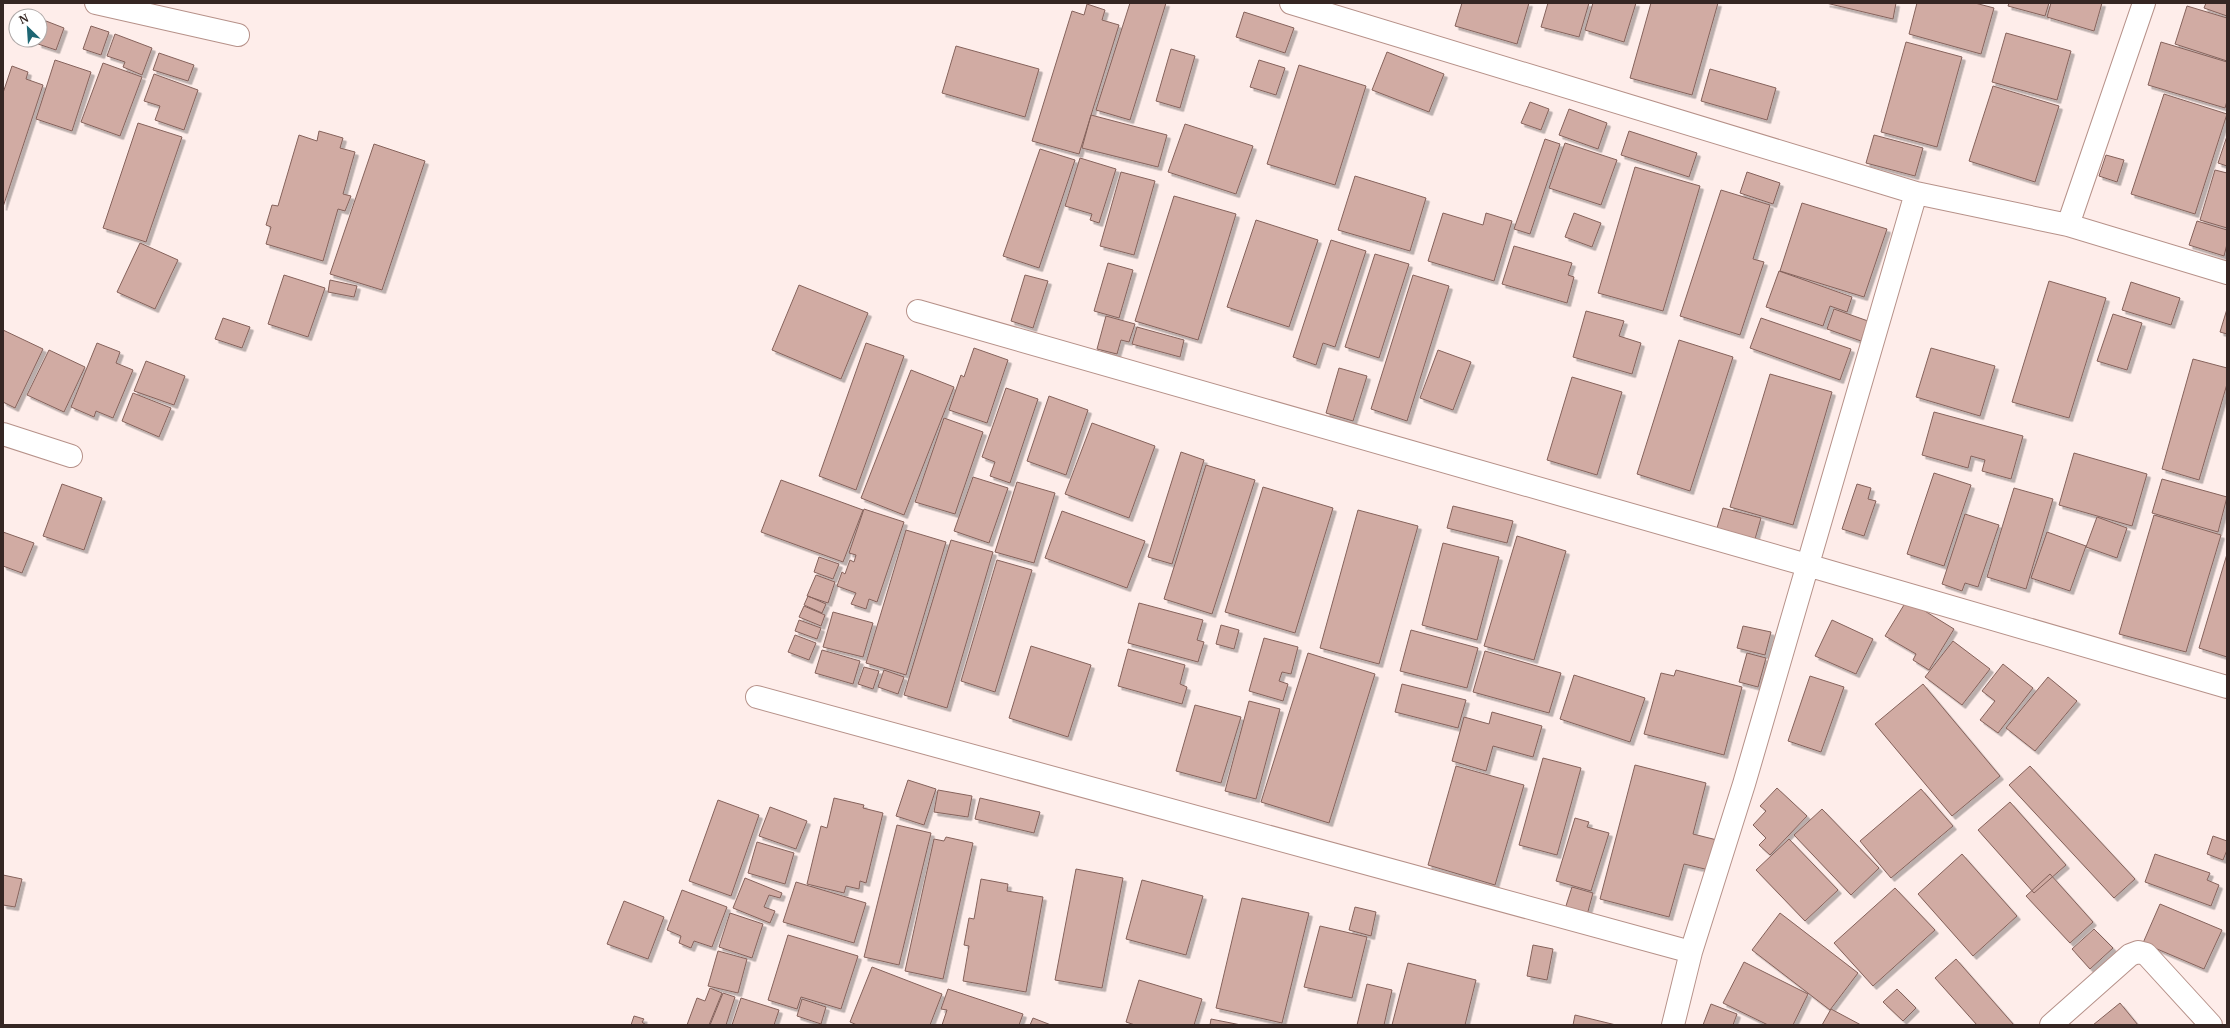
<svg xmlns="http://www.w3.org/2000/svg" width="2230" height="1028" font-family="Merriweather,serif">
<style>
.building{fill:#d1aba3;stroke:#85625b;filter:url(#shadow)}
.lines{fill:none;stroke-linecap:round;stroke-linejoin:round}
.minor-casing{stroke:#b69189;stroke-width:24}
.minor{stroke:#fff;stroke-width:22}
</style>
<defs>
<filter id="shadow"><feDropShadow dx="3.5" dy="3.5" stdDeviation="0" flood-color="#0004"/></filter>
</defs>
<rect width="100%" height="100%" fill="#feedea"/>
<path class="building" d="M 1130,3 L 1166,3 L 1130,120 L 1096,110 Z
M 1462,3 L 1529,3 L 1517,44 L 1455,26 Z
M 1548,3 L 1589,3 L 1579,37 L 1541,27 Z
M 1593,3 L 1636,3 L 1624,42 L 1585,30 Z
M 1651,3 L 1718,3 L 1692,95 L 1630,78 Z
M 1826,3 L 1896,3 L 1893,19 Z
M 1917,3 L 1975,3 L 1994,8 L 1981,54 L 1909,34 Z
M 2009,3 L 2049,3 L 2045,16 L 2008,6 Z
M 2051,3 L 2102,3 L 2094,31 L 2047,17 Z
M 2206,3 L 2227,3 L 2227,16 L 2204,8 Z
M 1087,4 L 1105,10 L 1102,20 L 1119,25 L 1079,154 L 1032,141 L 1072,11 L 1084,15 Z
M 2187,6 L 2227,18 L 2227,61 L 2175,44 Z
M 1244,12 L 1294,28 L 1285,53 L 1236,37 Z
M 46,21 L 64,28 L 56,50 L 38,44 Z
M 91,26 L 109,32 L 101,55 L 83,49 Z
M 2006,33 L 2071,51 L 2057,100 L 1992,82 Z
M 115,34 L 152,48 L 142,75 L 123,67 L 125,62 L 107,56 Z
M 1906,42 L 1962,57 L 1937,147 L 1881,132 Z
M 2161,42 L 2227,62 L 2227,101 L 2225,108 L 2148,85 Z
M 956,46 L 1039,69 L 1025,117 L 942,93 Z
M 1171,49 L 1195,56 L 1180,108 L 1156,101 Z
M 1387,52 L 1444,74 L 1429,112 L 1372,90 Z
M 159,53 L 194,65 L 188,81 L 153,70 Z
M 55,60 L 91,72 L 72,131 L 36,119 Z
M 1259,60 L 1285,68 L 1276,95 L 1250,87 Z
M 103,63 L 142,77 L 120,136 L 81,122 Z
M 1299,65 L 1366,86 L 1335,185 L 1267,164 Z
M 12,66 L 28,72 L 26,79 L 43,85 L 3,207 L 3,93 Z
M 1710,69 L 1776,88 L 1767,120 L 1701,101 Z
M 154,74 L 198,90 L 184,130 L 155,120 L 160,106 L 144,101 Z
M 1993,86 L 2059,106 L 2035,182 L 1969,161 Z
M 2164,94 L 2227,114 L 2195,214 L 2131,194 Z
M 1530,102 L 1549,109 L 1541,130 L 1521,123 Z
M 1569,109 L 1607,123 L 1598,149 L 1559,135 Z
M 1091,115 L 1167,135 L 1158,167 L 1082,148 Z
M 138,123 L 182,137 L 146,242 L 103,228 Z
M 1185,124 L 1253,146 L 1236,194 L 1168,172 Z
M 319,131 L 343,138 L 340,148 L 355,152 L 343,194 L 351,196 L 345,211 L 338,209 L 323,261 L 266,244 L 271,227 L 266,225 L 272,205 L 278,206 L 299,135 L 317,141 Z
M 1629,131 L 1697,153 L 1689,177 L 1621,155 Z
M 1874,135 L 1923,148 L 1915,176 L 1866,163 Z
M 2227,136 L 2227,166 L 2218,163 Z
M 1545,139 L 1560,144 L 1530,234 L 1514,229 Z
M 1565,143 L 1617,160 L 1601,205 L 1549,188 Z
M 374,144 L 425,161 L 382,290 L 330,274 Z
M 1040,149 L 1075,160 L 1039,268 L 1003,256 Z
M 2106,155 L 2124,160 L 2117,182 L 2099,176 Z
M 1080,158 L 1116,169 L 1099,223 L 1090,220 L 1092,214 L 1065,206 Z
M 1635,167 L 1700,186 L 1663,311 L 1598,293 Z
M 2215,170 L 2227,173 L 2227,228 L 2200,220 Z
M 1121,172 L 1155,181 L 1134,255 L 1100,246 Z
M 1747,172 L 1780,183 L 1773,204 L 1740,193 Z
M 1355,176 L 1426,198 L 1410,251 L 1338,230 Z
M 1721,190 L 1770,205 L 1753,259 L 1764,262 L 1740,335 L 1680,316 Z
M 1174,196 L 1236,214 L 1198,340 L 1135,321 Z
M 1802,203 L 1887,229 L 1864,297 L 1780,271 Z
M 1443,213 L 1483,225 L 1486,213 L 1512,221 L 1494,281 L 1428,261 Z
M 1574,213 L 1601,223 L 1592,247 L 1565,237 Z
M 1256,220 L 1318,240 L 1289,327 L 1227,307 Z
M 2197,221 L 2227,230 L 2227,244 L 2224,256 L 2189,245 Z
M 1331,240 L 1366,251 L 1335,347 L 1323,343 L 1316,365 L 1293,357 Z
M 140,243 L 178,260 L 155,309 L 117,292 Z
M 1514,246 L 1572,263 L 1568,275 L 1574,277 L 1567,303 L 1502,284 Z
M 1375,254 L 1409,264 L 1379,358 L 1345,347 Z
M 1108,263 L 1133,270 L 1119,318 L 1094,311 Z
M 1779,271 L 1852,297 L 1847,312 L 1830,306 L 1823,326 L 1766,307 Z
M 284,275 L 325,288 L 308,337 L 268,324 Z
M 1025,275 L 1048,281 L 1033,328 L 1011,321 Z
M 1413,275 L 1449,286 L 1407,421 L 1371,409 Z
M 330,280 L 357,286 L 354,297 L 328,292 Z
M 2049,281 L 2106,298 L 2069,418 L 2012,402 Z
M 2131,282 L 2180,298 L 2171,325 L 2122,310 Z
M 799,285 L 868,313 L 841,379 L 772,350 Z
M 1834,309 L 1868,321 L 1861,341 L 1827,329 Z
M 2227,309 L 2227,334 L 2220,332 Z
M 1586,311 L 1624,321 L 1619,336 L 1641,343 L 1632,374 L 1573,357 Z
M 2113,314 L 2142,323 L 2127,370 L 2097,361 Z
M 1106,316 L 1135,324 L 1129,342 L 1121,340 L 1117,354 L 1097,349 Z
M 223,318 L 250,327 L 242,348 L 215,339 Z
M 1761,318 L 1851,349 L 1840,380 L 1750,348 Z
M 1137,327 L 1184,340 L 1180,357 L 1132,344 Z
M 3,330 L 43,349 L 15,408 L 3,402 Z
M 1679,340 L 1733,357 L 1690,491 L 1637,474 Z
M 97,343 L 120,352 L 116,363 L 133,370 L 113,418 L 96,411 L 94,417 L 71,407 Z
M 866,343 L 904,356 L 856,490 L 819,476 Z
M 974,348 L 1008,360 L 987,423 L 949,410 L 961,375 L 964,377 Z
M 1931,348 L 1995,366 L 1980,416 L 1916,397 Z
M 49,350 L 85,367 L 64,412 L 27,395 Z
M 1438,350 L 1471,362 L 1453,410 L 1420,398 Z
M 2193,359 L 2227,368 L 2227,384 L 2199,480 L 2162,469 Z
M 146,361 L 185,376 L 174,405 L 134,391 Z
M 1339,368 L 1367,376 L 1353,421 L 1326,413 Z
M 911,370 L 954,387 L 904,515 L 861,498 Z
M 1770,374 L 1832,392 L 1793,525 L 1730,507 Z
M 1572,377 L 1622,392 L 1597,475 L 1547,460 Z
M 1006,388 L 1038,399 L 1010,483 L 990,476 L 995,462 L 982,457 Z
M 133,393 L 171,408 L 159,437 L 122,421 Z
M 1049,396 L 1088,410 L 1066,475 L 1027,461 Z
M 1934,412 L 2023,436 L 2011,479 L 1982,471 L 1985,460 L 1971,456 L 1968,468 L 1922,455 Z
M 944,418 L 983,432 L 955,514 L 915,502 Z
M 1092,423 L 1155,446 L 1129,518 L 1065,494 Z
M 1181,452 L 1204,460 L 1172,564 L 1148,557 Z
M 2074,453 L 2147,474 L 2132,526 L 2059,505 Z
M 1206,465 L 1255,480 L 1212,614 L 1164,599 Z
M 1934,473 L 1971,485 L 1944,566 L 1907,554 Z
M 973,477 L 1008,488 L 989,543 L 954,531 Z
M 2162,479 L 2227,497 L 2218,532 L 2152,513 Z
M 781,480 L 863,510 L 843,562 L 761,532 Z
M 1017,482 L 1055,493 L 1034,563 L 995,552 Z
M 62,484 L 102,498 L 84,550 L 43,536 Z
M 1857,484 L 1871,488 L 1868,499 L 1876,501 L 1864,536 L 1842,529 Z
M 1263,487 L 1333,508 L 1295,633 L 1225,612 Z
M 2014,488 L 2053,499 L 2026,589 L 1987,577 Z
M 1453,506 L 1513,521 L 1507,543 L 1447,528 Z
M 1723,508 L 1761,518 L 1755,539 L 1717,528 Z
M 864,509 L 904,522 L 877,602 L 869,599 L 866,609 L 851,604 L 856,593 L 837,586 L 842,572 L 845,574 L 850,560 L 854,562 L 856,555 L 849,553 Z
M 1358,510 L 1418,526 L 1379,664 L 1320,648 Z
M 1062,511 L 1145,541 L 1127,588 L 1045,558 Z
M 1965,514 L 1999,525 L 1978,587 L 1965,583 L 1962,591 L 1942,584 Z
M 2154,515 L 2221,535 L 2186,652 L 2119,634 Z
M 2097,517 L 2127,528 L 2117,558 L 2086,547 Z
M 906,530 L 946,542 L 906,675 L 866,663 Z
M 3,532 L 34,543 L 22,573 L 3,566 Z
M 2047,532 L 2086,546 L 2070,591 L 2031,578 Z
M 1517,536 L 1566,551 L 1534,660 L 1484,646 Z
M 951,540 L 993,552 L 947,708 L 904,695 Z
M 1443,543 L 1499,557 L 1477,640 L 1422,625 Z
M 2227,554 L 2227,657 L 2199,648 Z
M 819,557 L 839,564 L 833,579 L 814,572 Z
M 997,560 L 1032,570 L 995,692 L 961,681 Z
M 816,575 L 835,582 L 828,603 L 807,596 Z
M 808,596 L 826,604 L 822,613 L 804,605 Z
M 1907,600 L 1954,629 L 1929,670 L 1913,660 L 1916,654 L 1885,636 Z
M 1139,603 L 1203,620 L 1197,640 L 1204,642 L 1198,662 L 1128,643 Z
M 804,606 L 825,615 L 821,626 L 799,617 Z
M 833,612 L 873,623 L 863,657 L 823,647 Z
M 799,620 L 821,628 L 817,639 L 795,631 Z
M 1832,620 L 1873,639 L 1856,674 L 1815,656 Z
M 1221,625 L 1239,630 L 1234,649 L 1216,644 Z
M 1743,626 L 1771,632 L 1765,655 L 1737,648 Z
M 1411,630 L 1478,648 L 1467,688 L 1400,671 Z
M 795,635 L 816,643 L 809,660 L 788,652 Z
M 1264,638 L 1298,647 L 1291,674 L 1282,672 L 1279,681 L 1288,684 L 1283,701 L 1249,691 Z
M 1953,641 L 1990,669 L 1962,705 L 1925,677 Z
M 1031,646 L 1091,665 L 1068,737 L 1009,718 Z
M 1128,649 L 1185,665 L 1180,684 L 1187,687 L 1182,704 L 1118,686 Z
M 822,650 L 860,661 L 853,684 L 815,673 Z
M 1485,651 L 1561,673 L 1549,713 L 1473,692 Z
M 1308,653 L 1375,674 L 1329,823 L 1261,802 Z
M 1747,653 L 1766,658 L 1758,687 L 1739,682 Z
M 2003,664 L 2033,688 L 1998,733 L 1980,720 L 1995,701 L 1982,691 Z
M 864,667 L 879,671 L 873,689 L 858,684 Z
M 884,670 L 904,677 L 898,694 L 878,687 Z
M 1676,670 L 1742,687 L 1724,755 L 1644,734 L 1661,673 L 1674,676 Z
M 1574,675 L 1645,698 L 1630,742 L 1560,719 Z
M 1810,676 L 1844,687 L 1821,752 L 1788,741 Z
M 2048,677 L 2077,701 L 2035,751 L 2006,728 Z
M 1402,684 L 1466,700 L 1458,728 L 1395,712 Z
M 1923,684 L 2000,776 L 1952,816 L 1875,724 Z
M 1249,701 L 1280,709 L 1256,799 L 1225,791 Z
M 1195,705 L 1241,717 L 1221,783 L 1176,771 Z
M 1492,712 L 1542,726 L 1533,757 L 1493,746 L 1486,771 L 1452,761 L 1464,717 L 1489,724 Z
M 1543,758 L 1581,768 L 1557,855 L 1519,845 Z
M 1635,765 L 1706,783 L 1693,834 L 1717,840 L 1709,870 L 1684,864 L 1669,917 L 1600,899 Z
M 1456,766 L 1524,785 L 1495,885 L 1428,865 Z
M 2030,766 L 2135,879 L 2114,898 L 2009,785 Z
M 908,780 L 936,789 L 924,825 L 896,816 Z
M 1777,788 L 1807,816 L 1770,855 L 1759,845 L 1766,838 L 1753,825 L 1766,811 L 1760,806 Z
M 1921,789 L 1953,826 L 1891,878 L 1860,841 Z
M 938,790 L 972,796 L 968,817 L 934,812 Z
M 834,798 L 864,805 L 863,808 L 883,813 L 866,883 L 860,881 L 859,889 L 846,886 L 844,893 L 807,884 L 821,826 L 827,828 Z
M 980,798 L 1040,812 L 1034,833 L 975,819 Z
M 718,800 L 759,815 L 731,896 L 689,881 Z
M 2010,802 L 2066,865 L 2034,893 L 1978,830 Z
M 770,807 L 807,821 L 796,849 L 759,836 Z
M 1822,809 L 1879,868 L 1851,895 L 1794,835 Z
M 1575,818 L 1589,822 L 1587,827 L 1609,833 L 1591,891 L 1556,881 Z
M 897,825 L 931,833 L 899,965 L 864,957 Z
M 2213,836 L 2227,841 L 2227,850 L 2223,860 L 2207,854 Z
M 946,837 L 973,843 L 943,979 L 905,971 L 934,839 L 944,841 Z
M 1789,839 L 1838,890 L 1805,921 L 1756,870 Z
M 757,842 L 794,853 L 785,884 L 748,873 Z
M 1962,854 L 2017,916 L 1973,956 L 1918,894 Z
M 2155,854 L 2210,873 L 2207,880 L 2219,885 L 2211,906 L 2145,882 Z
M 1076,869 L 1123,878 L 1102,988 L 1055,980 Z
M 2050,874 L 2093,922 L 2070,943 L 2026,896 Z
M 3,875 L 22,879 L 15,907 L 3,905 Z
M 745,878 L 782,893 L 780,898 L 769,895 L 764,907 L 775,911 L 770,923 L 733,908 Z
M 981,879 L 1008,884 L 1007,891 L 1043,897 L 1026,992 L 963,981 L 969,946 L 964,945 L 969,918 L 974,919 Z
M 1142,880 L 1203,896 L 1186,955 L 1126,939 Z
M 796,882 L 866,903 L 854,943 L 783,922 Z
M 1572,887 L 1593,893 L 1587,915 L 1565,909 Z
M 1895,888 L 1935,930 L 1873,986 L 1834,943 Z
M 682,890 L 727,907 L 712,947 L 694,941 L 691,948 L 679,943 L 681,936 L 667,930 Z
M 1242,898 L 1309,913 L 1282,1023 L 1216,1008 Z
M 624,901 L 664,917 L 648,959 L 607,944 Z
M 2160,904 L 2222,930 L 2204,969 L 2143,943 Z
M 1355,907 L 1376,912 L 1371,936 L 1349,930 Z
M 730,913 L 763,924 L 752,958 L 719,947 Z
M 1780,913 L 1858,973 L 1830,1010 L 1752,950 Z
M 1320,926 L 1367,937 L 1352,998 L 1304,987 Z
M 2094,929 L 2113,948 L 2090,969 L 2072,949 Z
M 788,935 L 858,956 L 841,1009 L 801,997 L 797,1009 L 768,1000 Z
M 1533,945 L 1553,949 L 1547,980 L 1527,976 Z
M 718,951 L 747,959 L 738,993 L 708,986 Z
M 1956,959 L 2014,1025 L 1977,1025 L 1935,978 Z
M 1744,962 L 1808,994 L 1793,1025 L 1768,1025 L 1723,1003 Z
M 1408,963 L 1476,980 L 1465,1025 L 1392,1025 Z
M 872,967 L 942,994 L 930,1025 L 857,1025 L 850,1022 Z
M 1139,980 L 1202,999 L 1194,1025 L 1135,1025 L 1126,1022 Z
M 1367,984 L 1392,990 L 1384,1025 L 1357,1025 Z
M 710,988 L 722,993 L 709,1025 L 687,1025 L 697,998 L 705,1001 Z
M 948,989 L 1023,1014 L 1019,1025 L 942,1025 L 947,1010 L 941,1009 Z
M 1897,989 L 1916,1008 L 1903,1021 L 1883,1002 Z
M 723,993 L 735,997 L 726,1025 L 710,1025 Z
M 741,998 L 779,1010 L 774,1025 L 732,1025 Z
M 802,999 L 826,1007 L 821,1024 L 797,1016 Z
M 2120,1003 L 2138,1025 L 2093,1025 Z
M 1711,1004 L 1737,1014 L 1733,1025 L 1703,1025 Z
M 1831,1009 L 1861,1025 L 1822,1025 Z
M 1575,1015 L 1616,1025 L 1573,1025 Z
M 634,1016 L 644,1019 L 642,1022 L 646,1025 L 631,1025 Z
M 1033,1018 L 1051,1025 L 1030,1025 Z
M 1211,1019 L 1241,1025 L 1210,1025 Z"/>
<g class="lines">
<g class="minor-casing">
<path id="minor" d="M 96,3 L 238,35
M 1291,3 L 1916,193
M 2068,225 L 2144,3
M 918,311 L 1807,565 L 2227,687
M 3,434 L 71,456
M 757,697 L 1691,952
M 1673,1025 L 1691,952 L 1744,784 L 1916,193 L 2068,225 L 2227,273
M 2051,1025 L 2130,955 L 2138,952 L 2146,954 L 2211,1025"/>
</g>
<use href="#minor" class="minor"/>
</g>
<rect width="2230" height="1028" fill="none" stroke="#352623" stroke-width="8"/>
<g transform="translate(28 28) rotate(335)"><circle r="19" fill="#ffffff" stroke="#aea8a7"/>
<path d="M0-3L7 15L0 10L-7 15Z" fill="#1d6673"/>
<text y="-6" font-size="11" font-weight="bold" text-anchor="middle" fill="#352623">N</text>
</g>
</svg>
